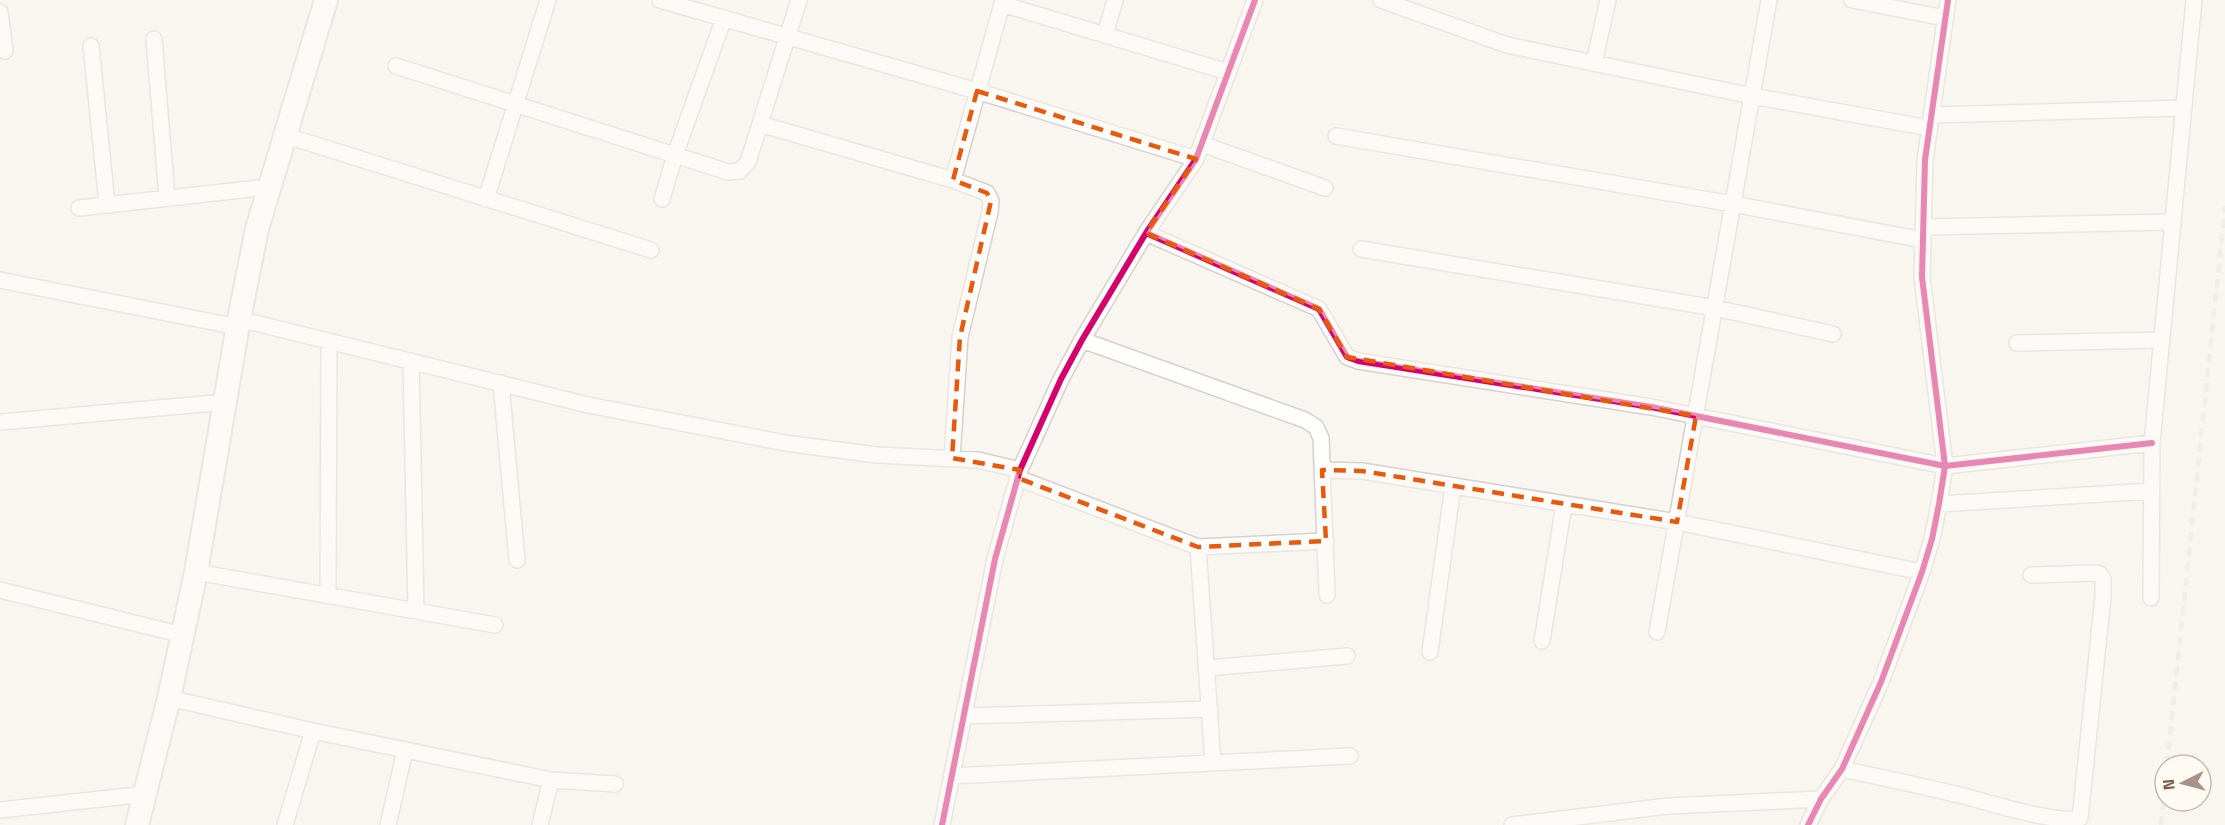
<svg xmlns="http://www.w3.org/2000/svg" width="2225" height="825" font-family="'Titillium Web',sans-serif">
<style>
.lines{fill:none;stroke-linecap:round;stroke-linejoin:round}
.street-casing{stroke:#d7d1cb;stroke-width:18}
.secondary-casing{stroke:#d9d2cb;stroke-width:26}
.street{stroke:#fefefd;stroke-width:15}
.secondary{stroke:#fefefd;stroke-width:22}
.rail{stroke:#e6e3e7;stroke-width:4.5;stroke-dasharray:9 6;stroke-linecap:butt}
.cycleway-casing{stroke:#fffaf3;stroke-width:10}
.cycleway{stroke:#d6006c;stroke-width:6}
.marked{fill:none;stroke:#e8590c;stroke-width:4.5;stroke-dasharray:12 8;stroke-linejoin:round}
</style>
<rect width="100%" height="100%" fill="#f9f5f0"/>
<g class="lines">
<g class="street-casing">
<path id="street" d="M 660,0 L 977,91 L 1196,159
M 1381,0 L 1507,45 L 1752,96 L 1929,128
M 1852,0 L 1945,18
M 1002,4 L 1228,72
M 0,12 L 5,51
M 1105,35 L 1115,0
M 154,39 L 167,198
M 91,46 L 107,204
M 1594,63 L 1608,0
M 396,66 L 728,172 L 740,171 L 748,162 L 799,0
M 1931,115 L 2184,108
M 760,124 L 953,180 L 987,193 L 991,201 L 990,212 L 960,337 L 952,458
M 284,135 L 651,250
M 1336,136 L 1733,204 L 1923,240
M 1202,144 L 1325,188
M 953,180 L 1003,0
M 486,199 L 548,0
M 662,199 L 675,155 L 724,18
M 79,208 L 268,187
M 1923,227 L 2173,222
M 1146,233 L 1319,309 L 1347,357 L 1358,361 L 1651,407 L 1945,466 L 2152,443
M 1361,249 L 1715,308 L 1833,334
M 0,280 L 238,327
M 239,319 L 588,405 L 785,443 L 877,455 L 978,460 L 1020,470
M 1082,340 L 1305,420 L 1316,427 L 1321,438 L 1327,595
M 2017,343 L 2162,340
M 411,361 L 416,611
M 501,383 L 517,560
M 0,422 L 226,402
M 1322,470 L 1362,471 L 1677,522 L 1922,572
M 1018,478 L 1198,547 L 1326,541
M 1939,504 L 2152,491
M 1198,547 L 1213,763
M 196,572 L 495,625
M 0,590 L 183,635
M 328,595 L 329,341
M 2151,598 L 2152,443 L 2194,0
M 1657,632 L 1769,0
M 1542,641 L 1564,504
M 1430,652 L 1453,486
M 1207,668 L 1347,656
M 169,698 L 313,731 L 551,780 L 615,784
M 963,716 L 1210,709
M 1842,769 C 1883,778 1923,786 1963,796 C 1988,802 2058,825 2080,818 L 2103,597 L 2103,579 L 2100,574 L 2094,573 L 2031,575
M 951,776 L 1350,756
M 0,810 L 146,794
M 285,825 L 313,731
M 388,825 L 405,750
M 540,825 L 551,780
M 942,825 L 995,559 L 1020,470 L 1061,379 L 1082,340 L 1146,233 L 1196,159 L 1255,0
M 1512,825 L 1668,806 L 1821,799
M 1808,825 L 1821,799 L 1842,769 L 1881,682 L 1922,572 L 1932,539 L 1939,504 L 1945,466 L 1922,277 L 1925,160 L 1948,0"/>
</g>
<g class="secondary-casing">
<path id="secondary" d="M 137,825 L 169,698 L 196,572 L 239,319 L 257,229 L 326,0"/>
</g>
<use href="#street" class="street"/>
<use href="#secondary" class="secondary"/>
<path class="rail" d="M 2167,765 L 2225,206
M 2161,825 L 2165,789"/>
<g class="cycleway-casing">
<path id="cycleway" d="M 1146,233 L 1319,309 L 1347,357 L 1358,361 L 1651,407 L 1945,466 L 2152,443
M 942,825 L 995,559 L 1020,470 L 1061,379 L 1082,340 L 1146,233 L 1196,159 L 1255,0
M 1808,825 L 1821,799 L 1842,769 L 1881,682 L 1922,572 L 1932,539 L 1939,504 L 1945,466 L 1922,277 L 1925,160 L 1948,0"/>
</g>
<use href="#cycleway" class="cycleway"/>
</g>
<path d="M0 0H2225V825H0ZM 977,91 L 1196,159 L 1146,233 L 1319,309 L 1347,357 L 1696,416 L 1677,522 L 1362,471 L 1322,470 L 1326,541 L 1198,547 L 1018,478 L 1020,470 L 952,458 L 960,337 L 991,201 L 987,193 L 953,180 Z" fill="#f9f5f0" fill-opacity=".55" fill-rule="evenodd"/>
<path class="marked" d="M 977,91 L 1196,159 L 1146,233 L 1319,309 L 1347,357 L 1696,416 L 1677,522 L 1362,471 L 1322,470 L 1326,541 L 1198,547 L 1018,478 L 1020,470 L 952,458 L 960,337 L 991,201 L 987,193 L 953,180 Z"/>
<g transform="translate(2183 783) rotate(264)"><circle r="28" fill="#fffaf3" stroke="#cabbb1" stroke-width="1.5"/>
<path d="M0-4.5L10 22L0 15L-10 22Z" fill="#a69286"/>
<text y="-9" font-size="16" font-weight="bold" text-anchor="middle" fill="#7a5c4d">N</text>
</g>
</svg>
